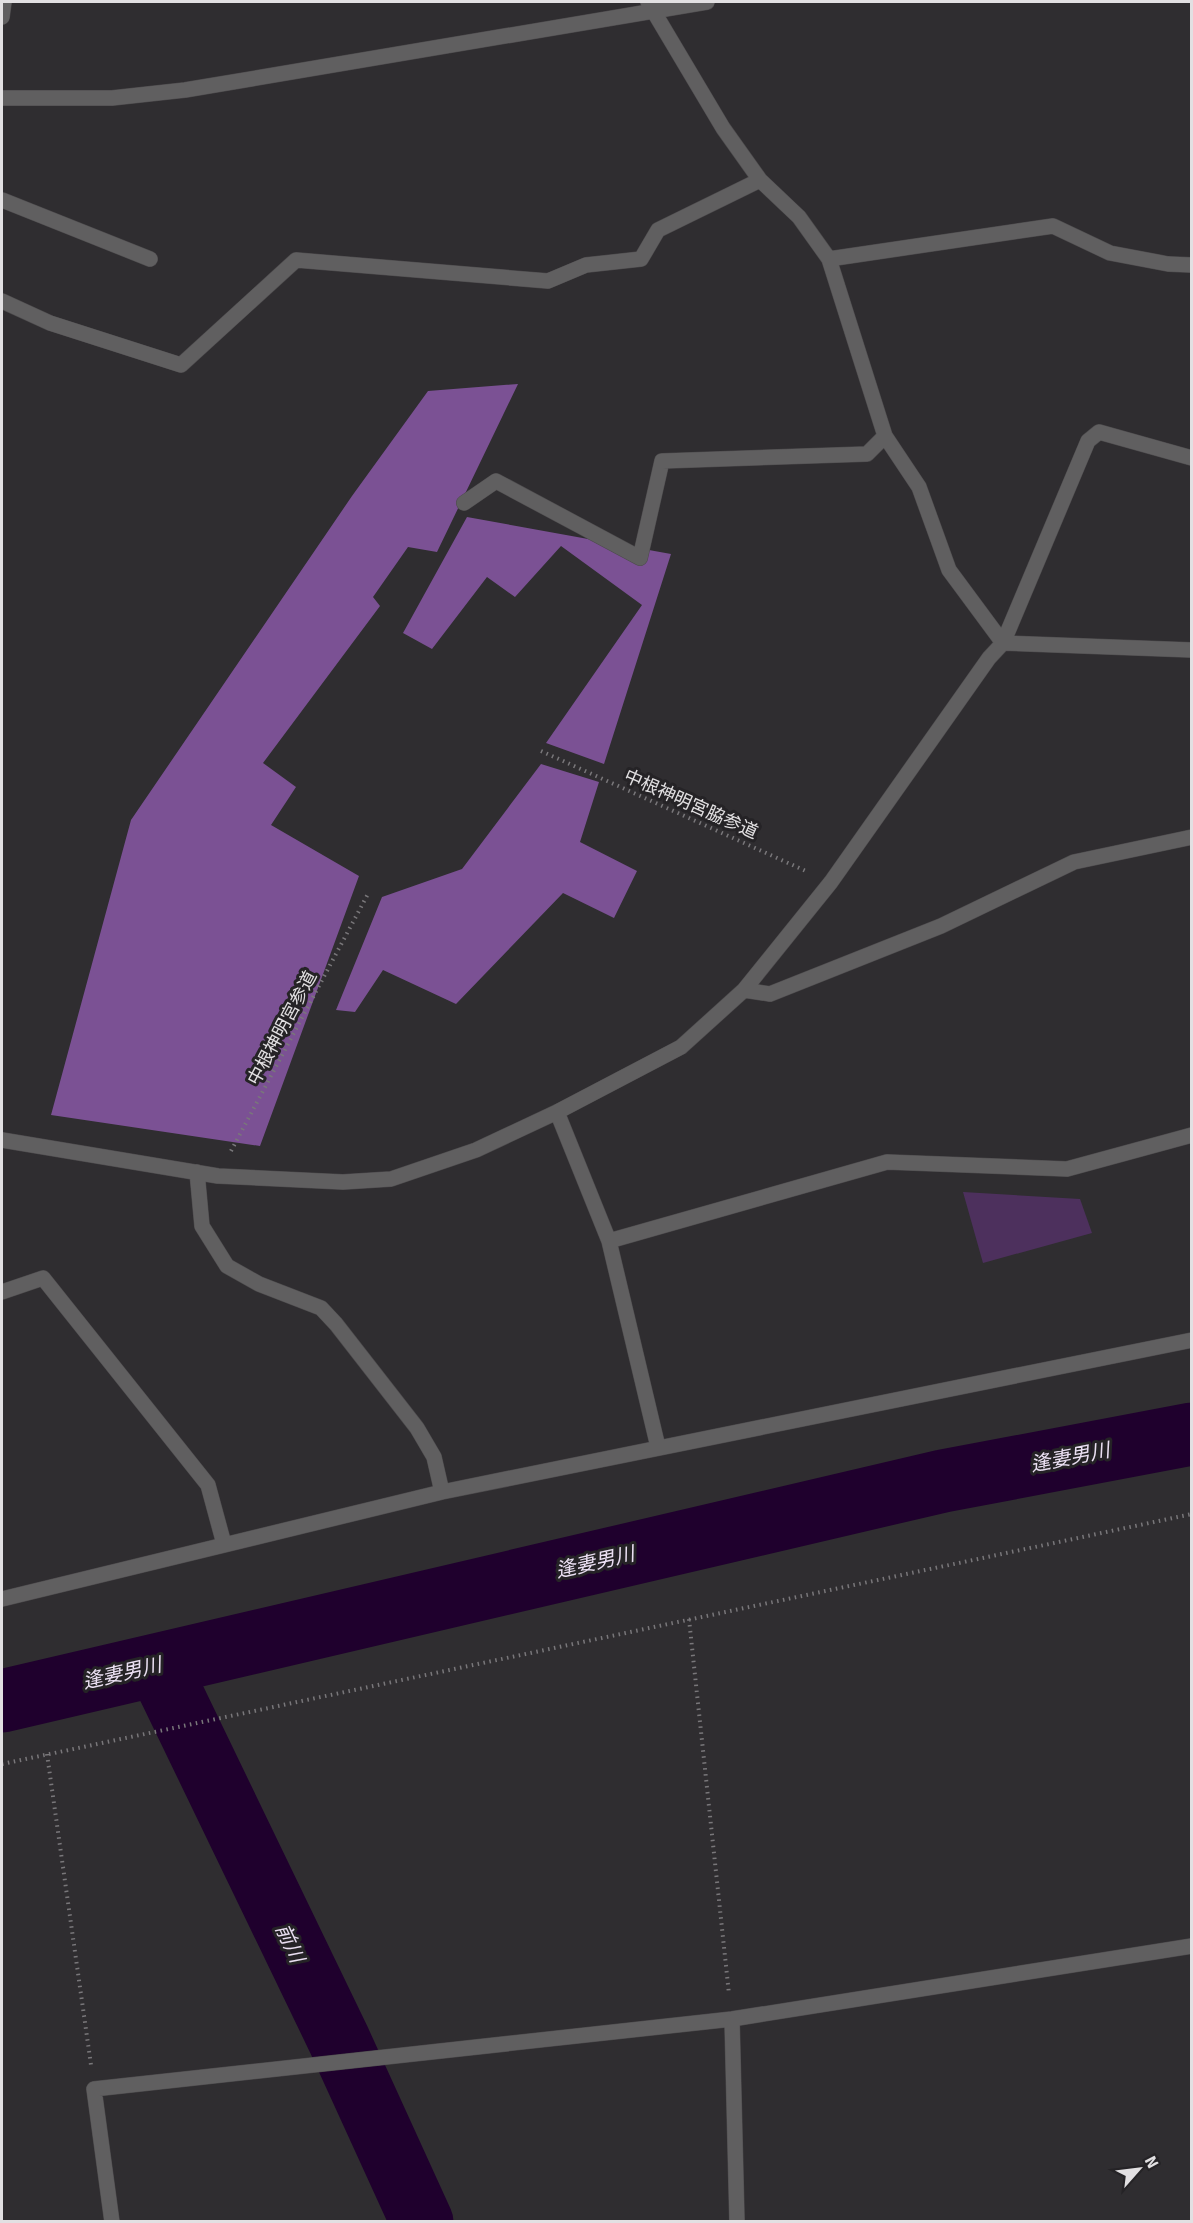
<svg xmlns="http://www.w3.org/2000/svg" width="1193" height="2223" font-family="Signika,'Noto Sans JP',sans-serif">
<style>
.green{fill:#4d305d}
.forest{fill:#7b5194}
.lines{fill:none;stroke-linecap:round;stroke-linejoin:round}
.river{stroke:#1f002d;stroke-width:63}
.minor-casing{stroke:#4c4a4c;stroke-width:16}
.path{stroke:#79777a;stroke-width:4;stroke-dasharray:1.5 4.5;stroke-linecap:butt}
.minor{stroke:#605f60;stroke-width:15}
.labels{text-anchor:middle;stroke-width:6;stroke-linejoin:round;paint-order:stroke}
.street-label{font-size:18px;fill:#e2e0e2;stroke:#252326}
.water-label{font-size:20px;font-style:italic;fill:#eadff2;stroke:#252326}
</style>
<rect width="100%" height="100%" fill="#2f2d30"/>
<path class="green" d="M 963,1192 L 1080,1199 L 1092,1233 L 983,1263 Z"/>
<path class="forest" d="M 518,384 L 437,552 L 408,547 L 373,597 L 380,606 L 263,763 L 296,787 L 271,825 L 359,876 L 260,1146 L 51,1115 L 131,820 L 352,496 L 428,391 Z
M 467,517 L 671,554 L 604,764 L 546,743 L 642,605 L 561,546 L 515,597 L 487,577 L 432,649 L 403,633 Z
M 541,764 L 599,782 L 580,842 L 637,871 L 614,918 L 563,893 L 456,1004 L 383,970 L 355,1012 L 336,1010 L 382,897 L 462,869 Z"/>
<g class="lines">
<path class="river" d="M 158,1665 L 339,2040 L 422,2222
M 2,1701 L 943,1481 L 1192,1434"/>
<g class="minor-casing">
<path id="minor" d="M 648,2 L 723,128 L 760,180 L 799,217 L 829,259 L 885,436 L 919,487 L 949,570 L 1003,643
M 2,17 L 4,2
M 2,98 L 112,98 L 185,90 L 707,2
M 2,200 L 150,259
M 829,259 L 1053,226 L 1110,253 L 1168,264 L 1192,265
M 2,301 L 50,323 L 181,365 L 296,260 L 548,281 L 586,265 L 641,259 L 658,230 L 760,180
M 464,503 L 496,481 L 640,558 L 662,461 L 867,454 L 885,436
M 1003,643 L 1192,650
M 744,990 L 770,994 L 941,926 L 1074,862 L 1192,837
M 557,1112 L 609,1241 L 658,1447
M 2,1140 L 218,1176 L 343,1182 L 391,1179 L 476,1150 L 557,1112 L 681,1047 L 744,990 L 831,882 L 989,658 L 1003,643 L 1088,441 L 1099,432 L 1192,458
M 197,1172 L 202,1226 L 227,1266 L 259,1284 L 321,1308 L 336,1324 L 417,1428 L 434,1457 L 442,1492
M 609,1241 L 887,1162 L 1067,1169 L 1192,1135
M 2,1292 L 43,1278 L 208,1485 L 224,1544
M 2,1599 L 442,1492 L 1192,1340
M 732,2019 L 737,2222
M 112,2222 L 94,2089 L 732,2019 L 1192,1946"/>
</g>
<path class="path" d="M 541,751 L 808,872
M 231,1151 L 369,892
M 689,1619 L 729,1994
M 47,1754 L 91,2065
M 2,1764 L 1192,1514"/>
<use href="#minor" class="minor"/>
</g>
<g class="labels">
<g class="street-label">
<text transform="translate(691 804) rotate(24)" y="6">中根神明宮脇参道</text>
<text transform="translate(282 1028) rotate(-62)" y="6">中根神明宮参道</text>
</g>
<g class="water-label">
<text transform="translate(1070 1457) rotate(-11)" y="7">逢妻男川</text>
<text transform="translate(595 1562) rotate(-13)" y="7">逢妻男川</text>
<text transform="translate(122 1673) rotate(-13)" y="7">逢妻男川</text>
<text transform="translate(290 1943) rotate(65)" y="7">前川</text>
</g>
</g>
<rect width="1193" height="2223" fill="none" stroke="#e2e0e2" stroke-width="6"/>
<g transform="translate(1139 2169) rotate(62)" stroke="#252326" stroke-width="4.5" paint-order="stroke">
<path d="M0-4.5L10 22L0 15L-10 22Z" fill="#e2e0e2"/>
<text y="-9" font-size="16" font-weight="bold" text-anchor="middle" fill="#e2e0e2">N</text>
</g>
</svg>
